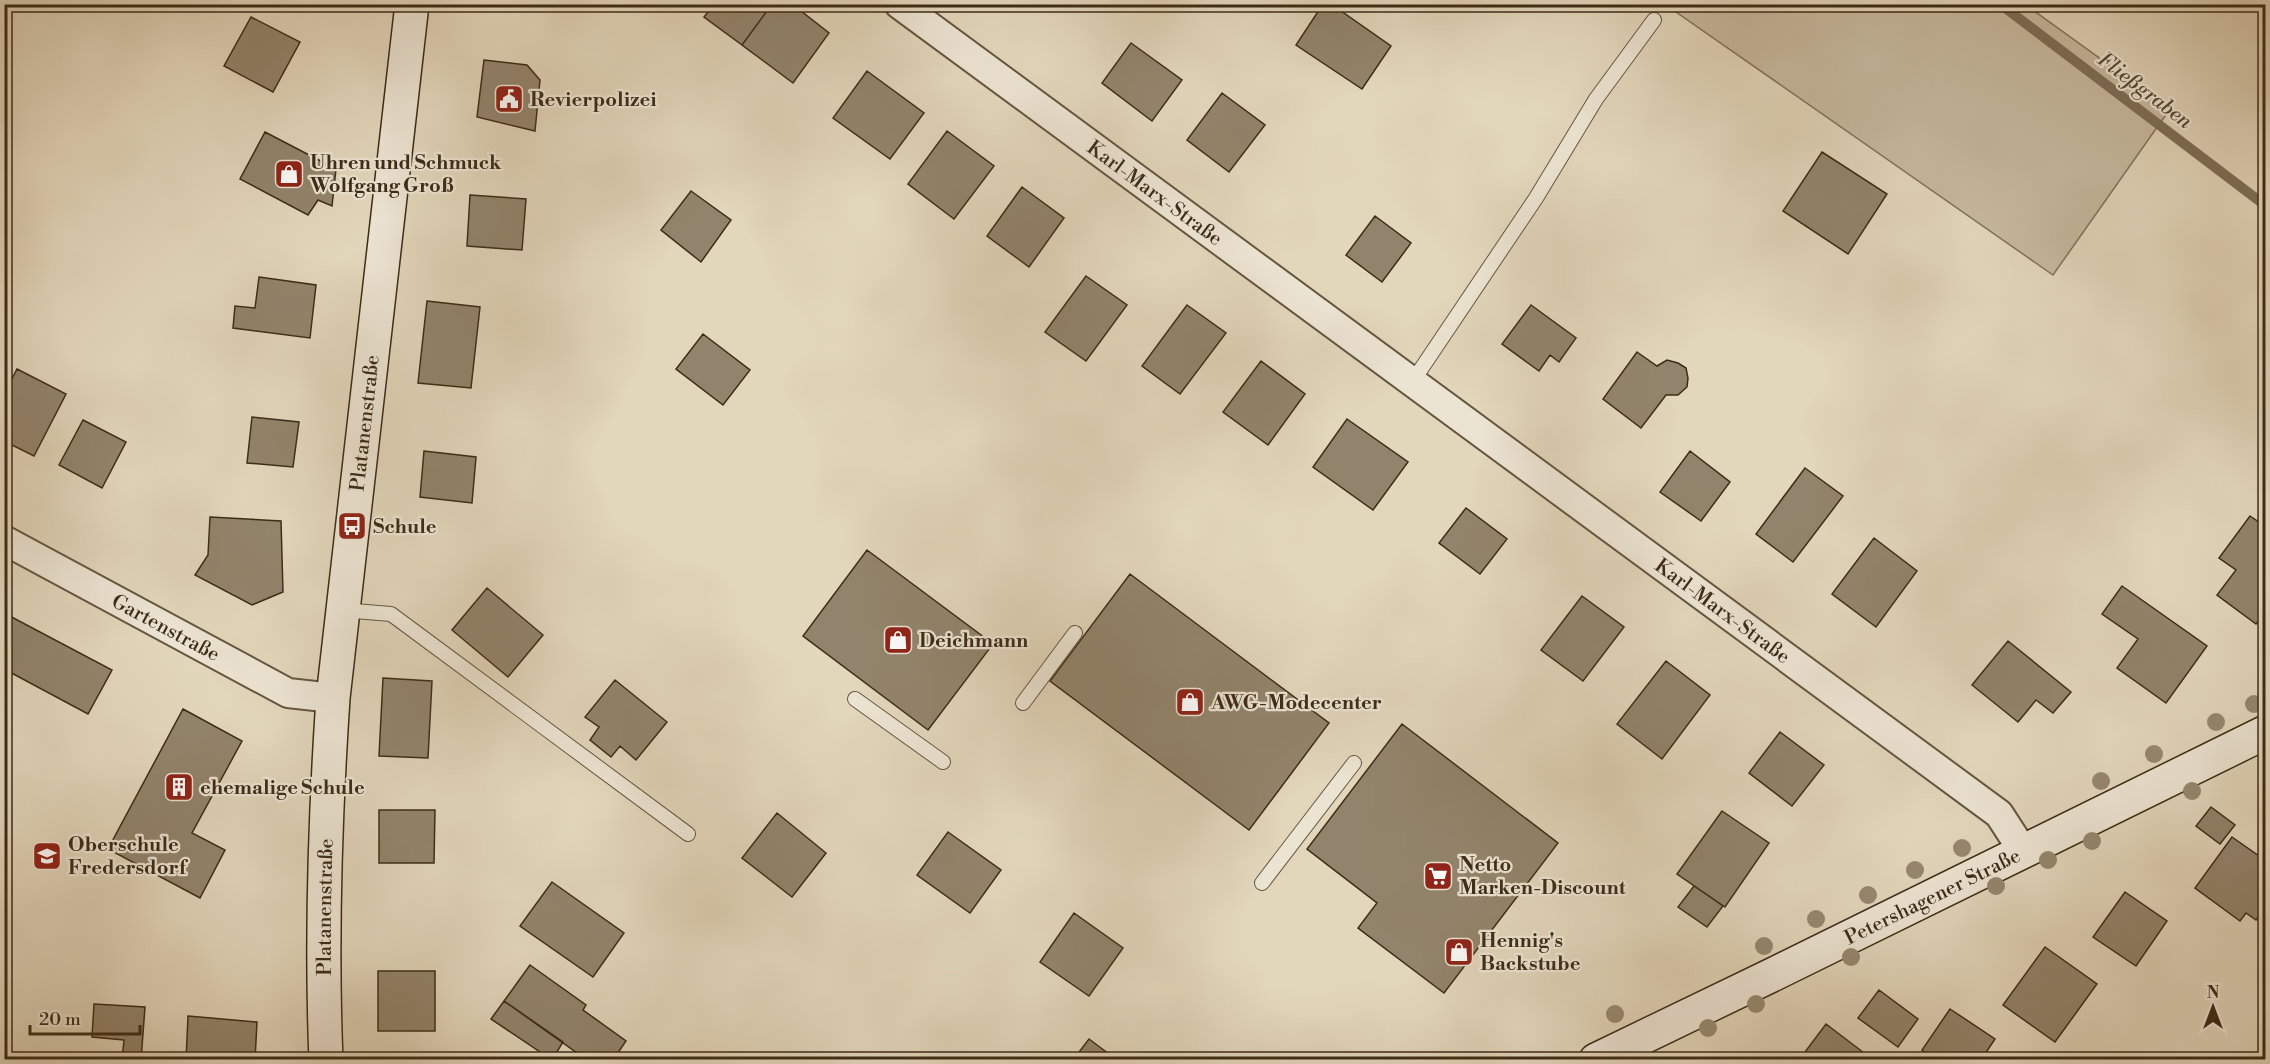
<svg xmlns="http://www.w3.org/2000/svg" width="2270" height="1064" font-family="'Libre Bodoni',serif">
<style>
.green{fill:#c6b99f;stroke:#81725b;stroke-width:1.5}
.lines{fill:none;stroke-linecap:round;stroke-linejoin:round}
.stream{stroke:#7e6f58;stroke-width:10}
.building{fill:#92846c;stroke:#3c2c17;stroke-width:1.5}
.lane-casing{stroke:#665640;stroke-width:16}
.street-casing{stroke:#665640;stroke-width:32}
.secondary-casing{stroke:#3c2c17;stroke-width:36}
.lane{stroke:#ece4d3;stroke-width:14}
.street{stroke:#ece4d3;stroke-width:28}
.secondary{stroke:#ece4d3;stroke-width:33}
.tree{fill:#968870}
.labels{text-anchor:middle;stroke-width:4.5;stroke-linejoin:round;paint-order:stroke}
.poi-label{font-size:20px;font-weight:bold;fill:#3c2c17;stroke:#ece4d3;text-anchor:start}
.street-label{font-size:20px;fill:#3c2c17;stroke:#ece4d3}
.water-label{font-size:21px;font-style:italic;fill:#584832;stroke:#ece4d3}
</style>
<rect width="100%" height="100%" fill="#e2d6bb"/>
<filter id="stains"><feTurbulence type="fractalNoise" baseFrequency=".00333" numOctaves="4"/><feColorMatrix values="0 0 0 0 .2 0 0 0 0 .09 0 0 0 0 .02 0 0 0 .5 -.17"/></filter>
<radialGradient id="worn" r=".72"><stop offset=".6" stop-color="#630" stop-opacity="0"/><stop offset="1" stop-color="#630" stop-opacity=".3"/></radialGradient>
<path class="green" d="M 1666,5 L 2026,5 L 2170,109 L 2053,275 Z"/>
<g class="lines">
<path class="stream" d="M 2000,4 L 2266,206"/>
</g>
<path class="building" d="M 706,4 L 772,4 L 742,45 L 704,17 L 711,8 Z
M 772,4 L 792,4 L 829,33 L 793,83 L 742,45 Z
M 1323,4 L 1331,4 L 1391,46 L 1362,89 L 1296,45 Z
M 251,17 L 300,42 L 273,92 L 224,66 Z
M 1131,43 L 1182,80 L 1152,121 L 1102,83 Z
M 484,60 L 527,65 L 540,80 L 535,131 L 477,117 Z
M 867,71 L 924,113 L 890,159 L 833,118 Z
M 1222,93 L 1265,125 L 1229,172 L 1187,140 Z
M 947,131 L 994,166 L 954,219 L 908,184 Z
M 265,132 L 336,169 L 332,206 L 318,200 L 308,215 L 240,179 Z
M 1822,152 L 1887,194 L 1848,254 L 1783,211 Z
M 1022,187 L 1064,218 L 1029,267 L 987,236 Z
M 691,191 L 731,220 L 701,262 L 661,230 Z
M 470,195 L 526,199 L 522,250 L 467,246 Z
M 1375,216 L 1411,243 L 1382,282 L 1346,255 Z
M 1086,276 L 1127,305 L 1086,361 L 1045,332 Z
M 259,277 L 316,285 L 310,338 L 233,328 L 235,306 L 255,308 Z
M 427,301 L 480,307 L 471,388 L 418,383 Z
M 1187,305 L 1226,333 L 1180,394 L 1142,366 Z
M 1531,305 L 1576,338 L 1559,362 L 1550,355 L 1539,371 L 1502,344 Z
M 703,334 L 750,370 L 723,405 L 676,369 Z
M 1637,352 L 1657,366 L 1667,360 L 1678,363 L 1686,368 L 1688,378 L 1687,387 L 1678,395 L 1666,395 L 1641,428 L 1603,399 Z
M 1261,361 L 1305,394 L 1268,445 L 1223,412 Z
M 17,369 L 66,394 L 34,456 L 4,441 L 4,394 Z
M 252,417 L 299,422 L 293,467 L 247,463 Z
M 1347,419 L 1408,462 L 1373,510 L 1313,467 Z
M 83,420 L 126,442 L 102,488 L 59,465 Z
M 424,451 L 476,457 L 472,503 L 420,497 Z
M 1690,451 L 1730,482 L 1701,521 L 1660,492 Z
M 1805,468 L 1843,496 L 1793,562 L 1756,534 Z
M 1466,508 L 1507,539 L 1480,574 L 1439,543 Z
M 2250,516 L 2266,527 L 2266,612 L 2256,624 L 2217,595 L 2236,570 L 2219,558 Z
M 210,517 L 281,521 L 283,592 L 252,605 L 195,575 L 208,555 Z
M 1874,538 L 1917,571 L 1876,627 L 1832,594 Z
M 867,550 L 993,644 L 928,730 L 803,636 Z
M 1130,574 L 1329,723 L 1249,830 L 1050,681 Z
M 2122,586 L 2207,646 L 2166,703 L 2117,668 L 2138,639 L 2102,614 Z
M 487,588 L 543,635 L 508,677 L 452,630 Z
M 1582,596 L 1624,627 L 1583,681 L 1541,650 Z
M 4,613 L 112,670 L 88,714 L 4,669 Z
M 2008,641 L 2071,692 L 2053,713 L 2036,700 L 2018,722 L 1972,685 Z
M 1666,661 L 1710,695 L 1662,759 L 1617,724 Z
M 383,678 L 432,681 L 428,758 L 379,756 Z
M 615,680 L 667,722 L 636,760 L 620,746 L 611,757 L 590,740 L 599,727 L 585,717 Z
M 183,709 L 242,741 L 192,833 L 225,850 L 200,898 L 108,849 Z
M 1402,724 L 1558,843 L 1444,993 L 1358,928 L 1377,903 L 1307,849 Z
M 1780,732 L 1824,765 L 1792,806 L 1749,773 Z
M 2211,807 L 2235,825 L 2220,844 L 2196,826 Z
M 379,810 L 435,810 L 434,863 L 379,863 Z
M 1722,811 L 1769,843 L 1725,907 L 1677,874 Z
M 777,813 L 826,853 L 792,897 L 742,858 Z
M 948,832 L 1001,870 L 970,913 L 917,875 Z
M 2232,837 L 2266,861 L 2266,908 L 2256,920 L 2246,913 L 2240,921 L 2195,888 Z
M 552,882 L 624,933 L 593,977 L 520,926 Z
M 1694,886 L 1723,906 L 1707,927 L 1678,907 Z
M 2125,892 L 2167,921 L 2136,966 L 2093,937 Z
M 1074,913 L 1123,948 L 1089,996 L 1040,962 Z
M 2045,947 L 2097,984 L 2055,1042 L 2003,1005 Z
M 530,965 L 586,1005 L 583,1010 L 626,1041 L 613,1060 L 587,1060 L 504,1001 Z
M 378,971 L 435,971 L 435,1031 L 378,1031 Z
M 1879,990 L 1918,1019 L 1898,1047 L 1858,1018 Z
M 504,1001 L 563,1042 L 552,1060 L 491,1019 Z
M 94,1004 L 145,1007 L 141,1060 L 122,1060 L 124,1040 L 92,1037 Z
M 1950,1009 L 1995,1039 L 1981,1060 L 1935,1060 L 1922,1050 Z
M 188,1016 L 257,1022 L 255,1060 L 186,1060 Z
M 1826,1024 L 1872,1059 L 1872,1060 L 1799,1060 Z
M 1089,1039 L 1117,1060 L 1073,1060 Z"/>
<g class="lines">
<g class="lane-casing">
<path id="lane" d="M 1413,381 L 1536,198 L 1596,99 L 1654,20
M 342,610 L 391,614 L 688,834
M 855,699 L 943,762
M 1023,703 L 1075,633
M 1262,883 L 1354,763"/>
</g>
<g class="street-casing">
<g id="street">
<path id="s1" d="M 899,4 L 1999,814 L 2023,851"/>
<path id="s2" d="M 4,540 L 288,693 L 333,698"/>
</g>
</g>
<g class="secondary-casing">
<g id="secondary">
<path id="s3" d="M 326,1060 C 321,939 325,818 333,698 L 412,4"/>
<path id="s4" d="M 1596,1060 L 1770,976 L 2266,732"/>
</g>
</g>
<use href="#lane" class="lane"/>
<use href="#street" class="street"/>
<use href="#secondary" class="secondary"/>
</g>
<g class="tree">
<circle cx="2254" cy="704" r="9"/>
<circle cx="2216" cy="722" r="9"/>
<circle cx="2154" cy="754" r="9"/>
<circle cx="2101" cy="781" r="9"/>
<circle cx="2192" cy="791" r="9"/>
<circle cx="2092" cy="841" r="9"/>
<circle cx="1962" cy="848" r="9"/>
<circle cx="2048" cy="860" r="9"/>
<circle cx="1915" cy="870" r="9"/>
<circle cx="1996" cy="886" r="9"/>
<circle cx="1868" cy="895" r="9"/>
<circle cx="1816" cy="919" r="9"/>
<circle cx="1764" cy="946" r="9"/>
<circle cx="1851" cy="957" r="9"/>
<circle cx="1756" cy="1004" r="9"/>
<circle cx="1615" cy="1014" r="9"/>
<circle cx="1708" cy="1028" r="9"/>
</g>
<defs>
<g id="civic-square" transform="scale(1.5)"><rect x="-9" y="-9" width="18" height="18" rx="4" fill="#8f2418" stroke="#ece4d3"/><path d="M-.6-6.5H3V-4.5H.6V-3L4-1V1h2V6H-6V1h2V-1L-.6-3ZM-1.2 2.5V6h2.4V2.5Z" fill="#fff"/></g>
<g id="shop-square" transform="scale(1.5)"><rect x="-9" y="-9" width="18" height="18" rx="4" fill="#8f2418" stroke="#ece4d3"/><path d="M-5-2.5h2.3a2.7 3.5 0 0 1 5.4 0H5L5.5 6h-11ZM-1.5-2.5h3a1.5 2.3 0 0 0-3 0Z" fill="#fff"/></g>
<g id="bus-square" transform="scale(1.5)"><rect x="-9" y="-9" width="18" height="18" rx="4" fill="#8f2418" stroke="#ece4d3"/><path d="M-5-6H5V4H4V6H2V4H-2V6H-4V4H-5ZM-3.5-4V0h7V-4ZM-3.5 1.2v1.5H-2V1.2ZM2 1.2v1.5H3.5V1.2Z" fill="#fff"/></g>
<g id="building-square" transform="scale(1.5)"><rect x="-9" y="-9" width="18" height="18" rx="4" fill="#8f2418" stroke="#ece4d3"/><path d="M-4-6H4V6H1V3H-1V6H-4ZM-2.5-4.3h1.7v1.8h-1.7ZM.8-4.3h1.7v1.8H.8ZM-2.5-1h1.7V.8h-1.7ZM.8-1h1.7V.8H.8Z" fill="#fff"/></g>
<g id="school-square" transform="scale(1.5)"><rect x="-9" y="-9" width="18" height="18" rx="4" fill="#8f2418" stroke="#ece4d3"/><path d="M0-5L7-2L0 1L-7-2ZM-4 1L0 2.5L4 1V4Q0 6-4 4Z" fill="#fff"/></g>
<g id="supermarket-square" transform="scale(1.5)"><rect x="-9" y="-9" width="18" height="18" rx="4" fill="#8f2418" stroke="#ece4d3"/><path d="M-6-5.5h2.5l.6 2H6L4.5 2H-2.5L-4.4-4H-6ZM-1.5 3.2a1.3 1.3 0 1 0 .1 0ZM3 3.2a1.3 1.3 0 1 0 .1 0Z" fill="#fff"/></g>
</defs>
<g fill-rule="evenodd">
<use href="#civic-square" x="509" y="99"/>
<use href="#shop-square" x="289" y="174"/>
<use href="#bus-square" x="352" y="526"/>
<use href="#shop-square" x="898" y="640"/>
<use href="#shop-square" x="1190" y="702"/>
<use href="#building-square" x="179" y="787"/>
<use href="#school-square" x="47" y="856"/>
<use href="#supermarket-square" x="1438" y="876"/>
<use href="#shop-square" x="1459" y="952"/>
</g>
<g class="labels">
<g class="poi-label">
<text x="530" y="106">Revierpolizei</text>
<text x="310" y="169">Uhren und Schmuck<tspan x="310" dy="23">Wolfgang Groß</tspan></text>
<text x="373" y="533">Schule</text>
<text x="919" y="647">Deichmann</text>
<text x="1211" y="709">AWG-Modecenter</text>
<text x="200" y="794">ehemalige Schule</text>
<text x="68" y="851">Oberschule<tspan x="68" dy="23">Fredersdorf</tspan></text>
<text x="1459" y="871">Netto<tspan x="1459" dy="23">Marken-Discount</tspan></text>
<text x="1480" y="947">Hennig's<tspan x="1480" dy="23">Backstube</tspan></text>
</g>
<g class="street-label">
<text dy="7" stroke="none"><textPath href="#s1" startOffset="318">Karl-Marx-Straße</textPath></text>
<text dy="7" stroke="none"><textPath href="#s3" startOffset="639">Platanenstraße</textPath></text>
<text dy="7" stroke="none"><textPath href="#s1" startOffset="1023">Karl-Marx-Straße</textPath></text>
<text dy="7" stroke="none"><textPath href="#s2" startOffset="184">Gartenstraße</textPath></text>
<text dy="7" stroke="none"><textPath href="#s4" startOffset="374">Petershagener Straße</textPath></text>
<text dy="7" stroke="none"><textPath href="#s3" startOffset="153">Platanenstraße</textPath></text>
</g>
<g class="water-label">
<text transform="translate(2145 90) rotate(37)" y="7">Fließgraben</text>
</g>
</g>
<rect width="2270" height="1064" fill="none" stroke="#e2d6bb" stroke-width="24"/>
<rect x="6" y="6" width="2258" height="1052" fill="none" stroke="#3c2c17" stroke-width="3"/>
<rect x="12" y="12" width="2246" height="1040" fill="none" stroke="#3c2c17" stroke-width="1.5"/>
<g transform="translate(2213 1007)" stroke="#ece4d3" stroke-width="4.5" paint-order="stroke">
<path d="M0-4.5L10 22L0 15L-10 22Z" fill="#3c2c17"/>
<text y="-9" font-size="16" font-weight="bold" text-anchor="middle" fill="#3c2c17">N</text>
</g>
<path d="M30 1025v9h110v-9" fill="none" stroke="#3c2c17" stroke-width="3"/>
<text x="39" y="1025" font-size="18" fill="#3c2c17" stroke="#ece4d3" stroke-width="4.5" paint-order="stroke">20 m</text>
<rect width="100%" height="100%" filter="url(#stains)"/>
<rect width="100%" height="100%" fill="url(#worn)"/>
</svg>
